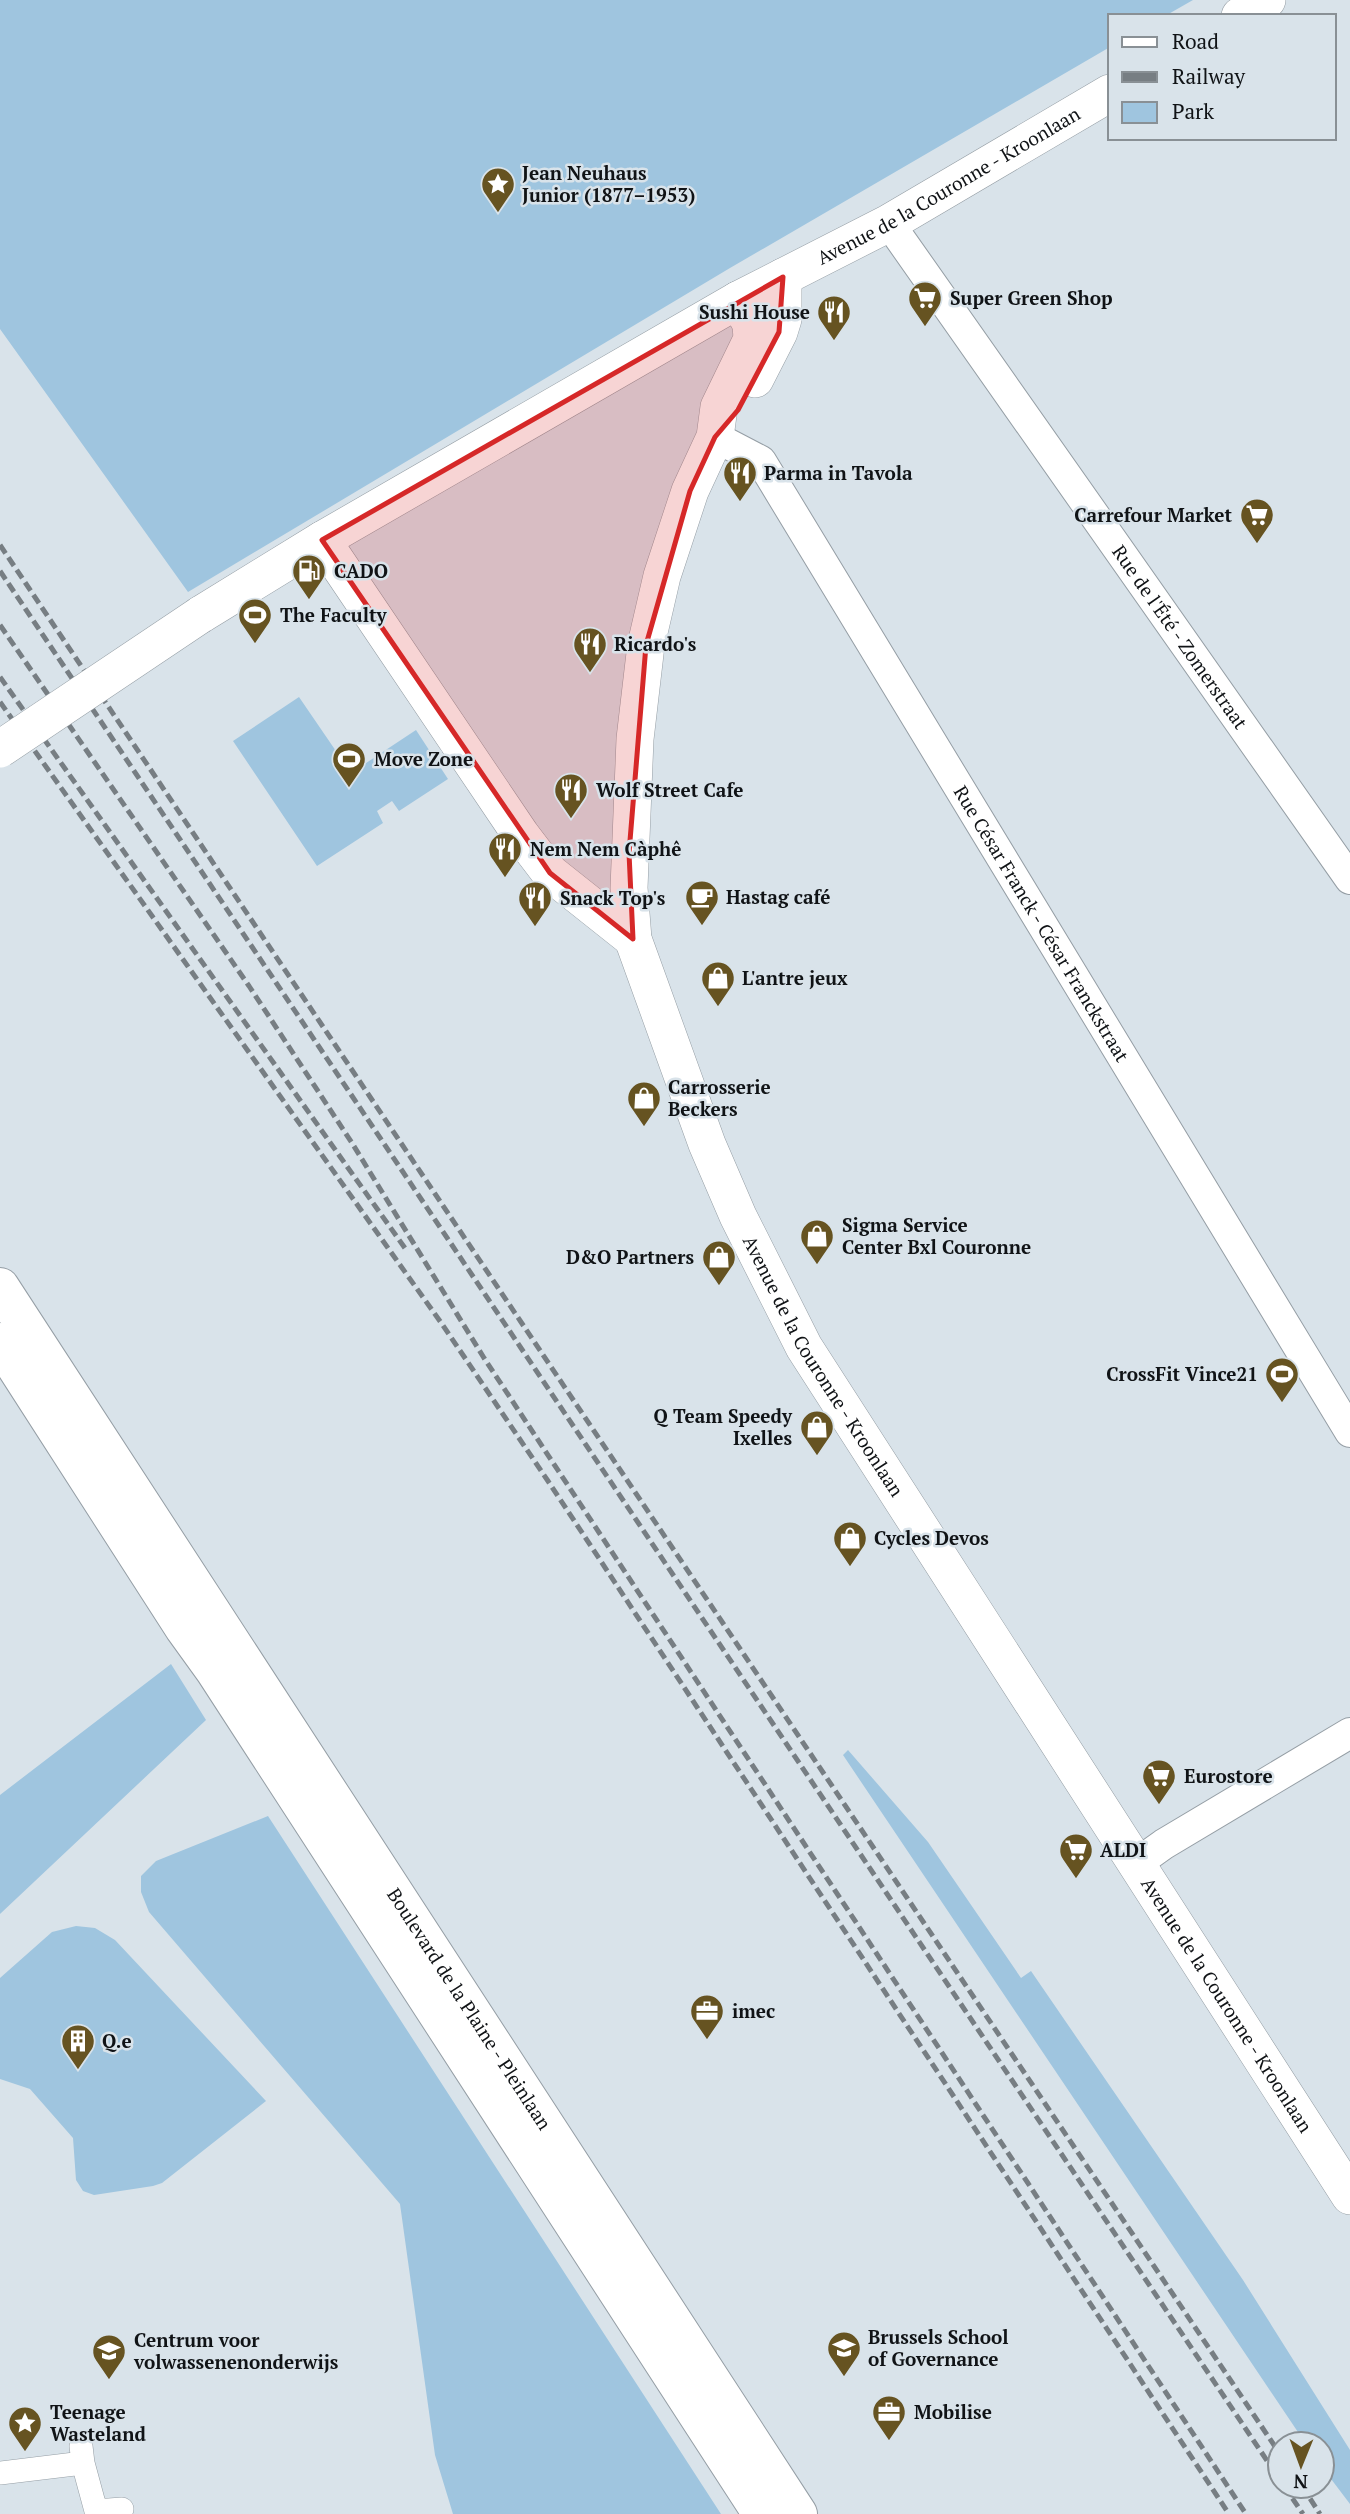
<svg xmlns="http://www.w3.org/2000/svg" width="1350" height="2514" font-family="'PT Serif',serif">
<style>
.green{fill:#9fc5df}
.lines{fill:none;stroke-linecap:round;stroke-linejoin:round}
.pedestrian-casing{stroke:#959ea5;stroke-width:24}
.minor-casing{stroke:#959ea5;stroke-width:32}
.tertiary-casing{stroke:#959ea5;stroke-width:38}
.secondary-casing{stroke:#959ea5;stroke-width:40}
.pedestrian{stroke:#fff;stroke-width:23}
.minor{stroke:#fff;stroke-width:30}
.tertiary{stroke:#fff;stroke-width:37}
.secondary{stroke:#fff;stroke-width:38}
.rail{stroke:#777e83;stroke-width:5;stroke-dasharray:10 5;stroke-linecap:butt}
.tertiary-bridge-casing{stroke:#959ea5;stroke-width:38;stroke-linecap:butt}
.tertiary-bridge{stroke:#fff;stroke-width:37}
.marked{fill:#d62828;fill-opacity:0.2;stroke:#d62828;stroke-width:5;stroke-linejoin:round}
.labels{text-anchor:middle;stroke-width:5;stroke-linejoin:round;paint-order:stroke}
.poi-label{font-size:19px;font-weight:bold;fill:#101316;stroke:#d9e3ea;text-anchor:start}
.street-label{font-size:19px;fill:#101316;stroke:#d9e3ea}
</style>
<rect width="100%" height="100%" fill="#d9e3ea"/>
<path class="green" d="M 0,0 L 1193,0 L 1165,16 L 1110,16 L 1110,47 L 730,268 L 188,592 L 0,329 Z
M 299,697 L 351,773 L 416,730 L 448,779 L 399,811 L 392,801 L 377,811 L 383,823 L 317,866 L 233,741 Z
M 171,1664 L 206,1720 L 0,1914 L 0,1795 Z
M 848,1750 L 928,1842 L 1021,1978 L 1031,1971 L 1243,2280 L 1350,2450 L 1350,2504 L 1322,2467 L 1322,2444 L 1306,2444 L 843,1755 Z
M 268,1816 L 721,2514 L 453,2514 L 435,2455 L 400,2204 L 149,1912 L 141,1892 L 141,1876 L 156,1861 Z
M 76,1926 L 95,1928 L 115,1940 L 266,2101 L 162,2183 L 153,2186 L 94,2195 L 83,2191 L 76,2180 L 73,2138 L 30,2089 L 0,2079 L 0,1978 L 52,1932 Z"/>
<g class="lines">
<g class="pedestrian-casing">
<path id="pedestrian" d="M 83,2463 L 96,2511 L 122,2509
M 0,2473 L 83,2463 L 81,2446"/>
</g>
<g class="minor-casing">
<g id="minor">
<path id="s1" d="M 889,223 L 1350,879"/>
<path id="s2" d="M 715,437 L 761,461 L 1350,1432"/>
<path d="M 1136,1864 L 1164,1844 L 1350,1733"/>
</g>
</g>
<g class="tertiary-casing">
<g id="tertiary">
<path d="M 1240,16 L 1267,0"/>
<path id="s3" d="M 738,300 L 751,324 L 752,339 L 719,407 L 715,437 L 690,491 L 662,576 L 646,645 L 635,739 L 629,888 L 633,939 L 707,1144 L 738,1216 L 804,1347 L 1350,2196"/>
<path d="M 755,379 L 779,332 L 783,319 L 783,277"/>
<path d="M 322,540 L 521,835 L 550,873 L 633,939"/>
<path id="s4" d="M 200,615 L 322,540 L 738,300 L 889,223 L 1110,93"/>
</g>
</g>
<g class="secondary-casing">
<g id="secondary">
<path id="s5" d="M 0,1287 L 798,2514"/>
<path d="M 0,1342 L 184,1628 L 215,1671 L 762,2514"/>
</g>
</g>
<use href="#pedestrian" class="pedestrian"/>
<use href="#minor" class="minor"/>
<use href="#tertiary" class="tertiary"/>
<use href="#secondary" class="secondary"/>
<path class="rail" d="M 0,545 L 1280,2454
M 0,571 L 1280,2480
M 0,625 L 249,986 L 352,1143 L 484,1358 L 1246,2514
M 0,677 L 407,1251
M 0,702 L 442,1324 L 548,1481 L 1229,2514
M 1284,2486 L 1303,2514
M 1302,2486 L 1320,2514"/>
<g class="tertiary-bridge-casing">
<path id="tertiary-bridge" d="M 0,749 L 200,615"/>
</g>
<use href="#tertiary-bridge" class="tertiary-bridge"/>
</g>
<path class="marked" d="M 783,277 L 779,332 L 738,410 L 715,437 L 690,491 L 646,645 L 629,853 L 633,939 L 550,873 L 322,540 Z"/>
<defs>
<g id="sight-pin" transform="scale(1.75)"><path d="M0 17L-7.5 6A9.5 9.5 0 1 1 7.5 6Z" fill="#665321" stroke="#d9e3ea"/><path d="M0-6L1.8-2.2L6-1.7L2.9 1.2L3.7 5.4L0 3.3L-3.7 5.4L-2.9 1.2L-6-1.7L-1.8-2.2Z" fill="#fff"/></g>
<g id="supermarket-pin" transform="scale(1.75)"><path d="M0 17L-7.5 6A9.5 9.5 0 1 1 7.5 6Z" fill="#665321" stroke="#d9e3ea"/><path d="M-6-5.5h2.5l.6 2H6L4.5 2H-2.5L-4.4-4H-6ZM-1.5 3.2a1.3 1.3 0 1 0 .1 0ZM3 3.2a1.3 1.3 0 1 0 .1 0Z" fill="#fff"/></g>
<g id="restaurant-pin" transform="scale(1.75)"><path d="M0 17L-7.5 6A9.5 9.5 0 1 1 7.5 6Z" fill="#665321" stroke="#d9e3ea"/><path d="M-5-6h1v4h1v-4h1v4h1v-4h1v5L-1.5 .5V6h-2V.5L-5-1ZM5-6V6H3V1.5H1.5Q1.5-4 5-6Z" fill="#fff"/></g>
<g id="fuel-pin" transform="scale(1.75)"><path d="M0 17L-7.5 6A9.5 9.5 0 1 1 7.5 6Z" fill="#665321" stroke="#d9e3ea"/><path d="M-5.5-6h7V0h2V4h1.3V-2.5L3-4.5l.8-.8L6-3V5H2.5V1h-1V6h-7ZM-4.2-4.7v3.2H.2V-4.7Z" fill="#fff"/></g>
<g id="stadium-pin" transform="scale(1.75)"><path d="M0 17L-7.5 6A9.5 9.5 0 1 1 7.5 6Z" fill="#665321" stroke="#d9e3ea"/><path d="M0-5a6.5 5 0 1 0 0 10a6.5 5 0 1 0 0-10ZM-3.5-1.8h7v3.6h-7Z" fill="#fff"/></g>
<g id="cafe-pin" transform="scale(1.75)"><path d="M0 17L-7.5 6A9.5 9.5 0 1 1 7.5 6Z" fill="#665321" stroke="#d9e3ea"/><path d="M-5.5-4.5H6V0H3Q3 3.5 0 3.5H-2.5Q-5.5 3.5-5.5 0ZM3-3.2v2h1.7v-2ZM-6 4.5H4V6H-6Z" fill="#fff"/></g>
<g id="shop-pin" transform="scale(1.75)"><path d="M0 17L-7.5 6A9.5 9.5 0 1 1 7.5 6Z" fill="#665321" stroke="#d9e3ea"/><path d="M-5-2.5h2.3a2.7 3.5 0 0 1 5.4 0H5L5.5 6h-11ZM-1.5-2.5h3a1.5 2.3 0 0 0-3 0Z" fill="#fff"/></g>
<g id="office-pin" transform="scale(1.75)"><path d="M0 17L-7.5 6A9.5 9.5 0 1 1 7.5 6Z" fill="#665321" stroke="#d9e3ea"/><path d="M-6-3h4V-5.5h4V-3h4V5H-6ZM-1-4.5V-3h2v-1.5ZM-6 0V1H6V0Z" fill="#fff"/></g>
<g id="building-pin" transform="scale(1.75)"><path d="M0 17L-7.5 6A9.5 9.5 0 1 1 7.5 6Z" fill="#665321" stroke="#d9e3ea"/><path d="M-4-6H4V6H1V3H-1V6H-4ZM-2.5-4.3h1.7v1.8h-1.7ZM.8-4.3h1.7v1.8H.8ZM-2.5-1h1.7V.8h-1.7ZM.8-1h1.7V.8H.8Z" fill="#fff"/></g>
<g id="university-pin" transform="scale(1.75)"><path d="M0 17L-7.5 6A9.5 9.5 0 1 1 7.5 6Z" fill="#665321" stroke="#d9e3ea"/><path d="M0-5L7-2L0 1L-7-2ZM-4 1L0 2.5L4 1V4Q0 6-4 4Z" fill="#fff"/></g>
</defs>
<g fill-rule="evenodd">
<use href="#sight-pin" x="498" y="184"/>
<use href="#supermarket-pin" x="925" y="298"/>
<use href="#restaurant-pin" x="834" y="312"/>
<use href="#restaurant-pin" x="740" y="473"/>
<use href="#supermarket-pin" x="1257" y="515"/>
<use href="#fuel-pin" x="309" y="571"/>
<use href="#stadium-pin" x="255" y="615"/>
<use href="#restaurant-pin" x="590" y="644"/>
<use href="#stadium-pin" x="349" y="759"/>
<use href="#restaurant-pin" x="571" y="790"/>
<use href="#restaurant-pin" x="505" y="849"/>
<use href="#cafe-pin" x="702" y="897"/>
<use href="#restaurant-pin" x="535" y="898"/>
<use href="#shop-pin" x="718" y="978"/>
<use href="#shop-pin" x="644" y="1098"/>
<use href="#shop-pin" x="817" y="1236"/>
<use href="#shop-pin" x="719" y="1257"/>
<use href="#stadium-pin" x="1282" y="1374"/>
<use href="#shop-pin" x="817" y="1427"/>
<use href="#shop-pin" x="850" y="1538"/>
<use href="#supermarket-pin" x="1159" y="1776"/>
<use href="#supermarket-pin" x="1076" y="1850"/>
<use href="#office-pin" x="707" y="2011"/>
<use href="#building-pin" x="78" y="2041"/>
<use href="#university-pin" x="844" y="2348"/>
<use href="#university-pin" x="109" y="2351"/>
<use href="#office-pin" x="889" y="2412"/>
<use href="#sight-pin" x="25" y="2423"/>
</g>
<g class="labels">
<g class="poi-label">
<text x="522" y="180">Jean Neuhaus<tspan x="522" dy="22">Junior (1877–1953)</tspan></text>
<text x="950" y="305">Super Green Shop</text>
<text x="810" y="319" text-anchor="end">Sushi House</text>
<text x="764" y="480">Parma in Tavola</text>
<text x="1232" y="522" text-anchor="end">Carrefour Market</text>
<text x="334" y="578">CADO</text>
<text x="280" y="622">The Faculty</text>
<text x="614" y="651">Ricardo's</text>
<text x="374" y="766">Move Zone</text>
<text x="596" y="797">Wolf Street Cafe</text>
<text x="530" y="856">Nem Nem Càphê</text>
<text x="726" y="904">Hastag café</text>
<text x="560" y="905">Snack Top's</text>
<text x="742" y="985">L'antre jeux</text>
<text x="668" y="1094">Carrosserie<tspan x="668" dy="22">Beckers</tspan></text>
<text x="842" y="1232">Sigma Service<tspan x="842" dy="22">Center Bxl Couronne</tspan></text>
<text x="694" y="1264" text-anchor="end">D&amp;O Partners</text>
<text x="1258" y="1381" text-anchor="end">CrossFit Vince21</text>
<text x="792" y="1423" text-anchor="end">Q Team Speedy<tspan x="792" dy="22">Ixelles</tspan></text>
<text x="874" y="1545">Cycles Devos</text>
<text x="1184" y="1783">Eurostore</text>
<text x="1100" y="1857">ALDI</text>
<text x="732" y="2018">imec</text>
<text x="102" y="2048">Q.e</text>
<text x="868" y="2344">Brussels School<tspan x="868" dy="22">of Governance</tspan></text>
<text x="134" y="2347">Centrum voor<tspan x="134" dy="22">volwassenenonderwijs</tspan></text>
<text x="50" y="2419">Teenage<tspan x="50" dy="22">Wasteland</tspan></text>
<text x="914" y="2419">Mobilise</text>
</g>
<g class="street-label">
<text dy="7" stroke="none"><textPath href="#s4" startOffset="863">Avenue de la Couronne - Kroonlaan</textPath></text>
<text dy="7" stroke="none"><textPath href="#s1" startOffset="506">Rue de l'Été - Zomerstraat</textPath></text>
<text dy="7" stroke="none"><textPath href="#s2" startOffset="593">Rue César Franck - César Franckstraat</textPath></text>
<text dy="7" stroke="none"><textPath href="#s3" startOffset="1132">Avenue de la Couronne - Kroonlaan</textPath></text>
<text dy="7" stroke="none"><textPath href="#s3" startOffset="1888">Avenue de la Couronne - Kroonlaan</textPath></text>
<text dy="7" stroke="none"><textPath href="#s5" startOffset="861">Boulevard de la Plaine - Pleinlaan</textPath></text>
</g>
</g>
<rect x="1108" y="14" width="228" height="126" fill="#d9e3ea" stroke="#899095" stroke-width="2"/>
<rect x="1122" y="37" width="35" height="10" fill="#ffffff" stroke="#899095" stroke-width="2"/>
<text x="1172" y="49" font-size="21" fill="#101316">Road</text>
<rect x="1122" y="72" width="35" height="10" fill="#777e83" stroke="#899095" stroke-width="2"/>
<text x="1172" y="84" font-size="21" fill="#101316">Railway</text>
<rect x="1122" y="102" width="35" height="21" fill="#9fc5df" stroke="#899095" stroke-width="2"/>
<text x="1172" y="119" font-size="21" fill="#101316">Park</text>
<g transform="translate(1301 2465) rotate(181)"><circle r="33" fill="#d9e3ea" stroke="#899095" stroke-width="2"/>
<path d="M0-5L12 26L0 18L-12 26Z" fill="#665321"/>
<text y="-10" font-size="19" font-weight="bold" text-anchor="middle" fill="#101316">N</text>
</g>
</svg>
